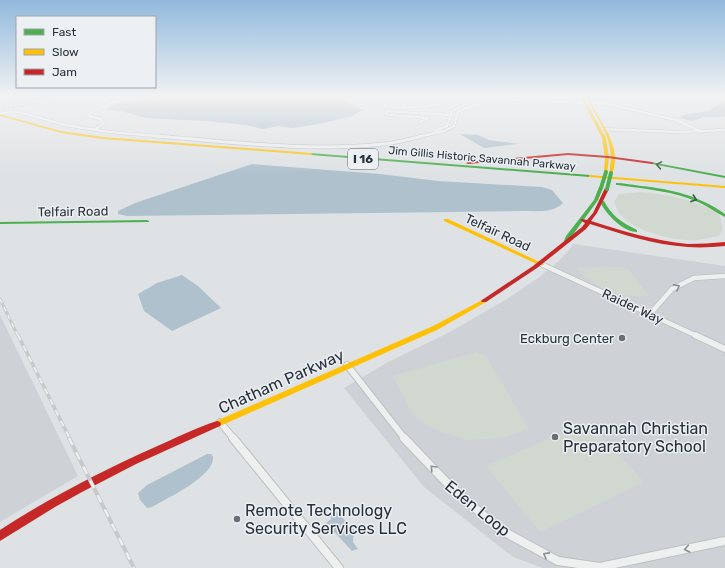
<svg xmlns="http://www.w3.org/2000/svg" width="725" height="568" font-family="Rubik,sans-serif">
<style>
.built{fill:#ced2d7}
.green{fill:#d1d8d0}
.water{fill:#afc1cd}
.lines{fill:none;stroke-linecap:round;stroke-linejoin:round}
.street-far4-casing{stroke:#bdc0c2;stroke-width:3.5}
.street-far3-casing{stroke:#bdc0c2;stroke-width:4.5}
.street-far2-casing{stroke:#bdc0c2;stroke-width:6}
.street-far1-casing{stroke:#bdc0c2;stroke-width:8}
.street-casing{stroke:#bdc0c2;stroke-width:10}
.street-far4{stroke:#eef0f0;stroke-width:2.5}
.street-far3{stroke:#eef0f0;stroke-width:3}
.street-far2{stroke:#eef0f0;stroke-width:4.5}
.street-far1{stroke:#eef0f0;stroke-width:6}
.street{stroke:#eef0f0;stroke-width:8}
.fast{fill:#4caf50;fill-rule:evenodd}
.slow{fill:#ffc107;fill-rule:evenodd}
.jam{fill:#c62828;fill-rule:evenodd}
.rail-far3-casing{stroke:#c7c9cb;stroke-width:2}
.rail-far2-casing{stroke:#c7c9cb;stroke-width:3}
.rail-far1-casing{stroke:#c7c9cb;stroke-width:3.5}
.rail-casing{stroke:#c7c9cb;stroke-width:4}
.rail-far3{stroke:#ecf0f3;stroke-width:1;stroke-dasharray:2.5;stroke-linecap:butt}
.rail-far2{stroke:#ecf0f3;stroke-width:1.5;stroke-dasharray:4.5;stroke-linecap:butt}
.rail-far1{stroke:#ecf0f3;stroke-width:2;stroke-dasharray:6;stroke-linecap:butt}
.rail{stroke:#ecf0f3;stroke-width:2.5;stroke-dasharray:8;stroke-linecap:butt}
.fast-bridge{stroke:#4caf50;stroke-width:4}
.oneway{stroke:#355d42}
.oneway2{stroke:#8b9096}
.poi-dot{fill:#686f76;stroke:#ecf0f3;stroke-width:1.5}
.labels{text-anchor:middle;stroke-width:3;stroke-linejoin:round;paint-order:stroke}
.far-street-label{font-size:11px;fill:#28313b;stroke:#ecf0f3}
.shield{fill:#ecf0f3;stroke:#636a72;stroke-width:1}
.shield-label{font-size:12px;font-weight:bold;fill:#28313b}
.street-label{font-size:13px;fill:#28313b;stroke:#ecf0f3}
.poi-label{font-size:13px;fill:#28313b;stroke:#ecf0f3;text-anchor:end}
.near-street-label{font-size:16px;fill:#28313b;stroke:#ecf0f3}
.near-poi-label{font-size:16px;fill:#28313b;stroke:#ecf0f3;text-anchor:start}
</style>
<rect width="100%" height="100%" fill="#dfe2e4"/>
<path class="built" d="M 38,95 L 68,95 L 0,107 L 0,104 Z
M 574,244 L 725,266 L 725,568 L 543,568 L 513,557 L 424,487 L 344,388 L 388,362 L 448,333 L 507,299 L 538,278 L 559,261 Z
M 0,315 L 78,476 L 0,522 Z"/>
<path class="green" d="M 641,192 C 669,195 695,199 719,214 L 723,229 L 719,236 C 712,237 704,239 697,240 C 676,242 632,231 619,213 C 617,210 616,205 614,202 L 619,194 Z
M 621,267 L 628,269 L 648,295 C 621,300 595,288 576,268 Z
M 477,352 L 486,356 L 529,429 L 501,438 L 468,440 L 439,431 L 425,424 L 412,413 L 393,376 Z
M 588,422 L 644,482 L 540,532 L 486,466 Z"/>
<path class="water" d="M 193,95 L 332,95 L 363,110 L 352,116 L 319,124 L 292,128 L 278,126 L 263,129 L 246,125 L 206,121 L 146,118 L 121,111 L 106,110 C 115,99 143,102 156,101 C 169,99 181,97 193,95 Z
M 721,102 L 725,102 L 725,116 L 723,117 L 703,117 L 693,121 L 680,118 L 683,115 L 709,111 Z
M 460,134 L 478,135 L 489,140 L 520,144 L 540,144 L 517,144 L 484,148 Z
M 252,164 L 380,174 L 438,181 L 542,187 L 552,190 L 563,203 C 553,213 538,211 524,211 L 127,216 L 118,214 L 118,211 L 135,203 Z
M 182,275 L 198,286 L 221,308 L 172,331 L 144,311 L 138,294 L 157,283 Z
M 207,454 L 211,454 L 213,457 C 215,476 167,498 152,507 L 147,508 L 140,500 L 138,493 L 147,485 Z
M 334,511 L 336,511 L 354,530 L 353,542 L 358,549 L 352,551 L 326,523 L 331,519 L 331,514 Z"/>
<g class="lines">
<g class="street-far4-casing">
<path id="street-far4" d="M 360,95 C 370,98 377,102 386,105 C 398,110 426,106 439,105
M 689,95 L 725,100
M 393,96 L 405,106
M 166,97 L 180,95
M 372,98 L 398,96
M 604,103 L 676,120 L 702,132
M 388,109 L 386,114 L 388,115 L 428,118 L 420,122
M 387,111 L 451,115
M 0,113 L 19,112 L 65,125 L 109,132 L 169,137
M 601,129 L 678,132 L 725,130
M 94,130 L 104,123 L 100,119 L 90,116 L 89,114 C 113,97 141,98 169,95
M 435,131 L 447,126 L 452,111 L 464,105
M 418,137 L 444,131 L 454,126 L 458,111 L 486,101 L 497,99 L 606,104"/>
</g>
<g class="street-far3-casing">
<path id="street-far3" d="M 156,136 C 232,142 309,152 384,144 C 397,143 410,139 423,136"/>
</g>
<g class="street-far2-casing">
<path id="street-far2" d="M 541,264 L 697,336
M 650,314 L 672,289 L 694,278 L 725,276"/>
</g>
<g class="street-far1-casing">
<path id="street-far1" d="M 695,335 L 725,349
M 347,365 L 405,439
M 220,422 L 234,439"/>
</g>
<g class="street-casing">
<path id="street" d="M 233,438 L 339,568
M 404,438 L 449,485 L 499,529 L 558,561 L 600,567 L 725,541"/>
</g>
<use href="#street-far4" class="street-far4"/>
<use href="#street-far3" class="street-far3"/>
<use href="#street-far2" class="street-far2"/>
<use href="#street-far1" class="street-far1"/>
<use href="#street" class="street"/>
<path class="fast" d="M 310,153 L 590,175 L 592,176 L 590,177 L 311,155 L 309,154 Z
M 651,162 L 725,176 L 725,178 L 652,164 L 650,163 Z
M 616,183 C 624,183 633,185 641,186 C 671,189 700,196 725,214 L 725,217 C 716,213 708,206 698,202 C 673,191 645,189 618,185 L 616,185 Z
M 599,187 L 603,188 L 598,200 L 572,236 L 569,242 L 565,242 L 564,241 L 566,236 L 594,200 Z
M 600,201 L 604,201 C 612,216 621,222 637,230 L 637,232 C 623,232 606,214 600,202 Z
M 147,220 L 149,221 L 149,222 L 0,224 L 0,222 Z"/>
<path class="slow" d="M 580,95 L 582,95 L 606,138 L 609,158 L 607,173 L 604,172 L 605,158 L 602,138 Z
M 586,95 L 588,95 C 597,121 624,144 612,174 L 609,173 C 614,151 608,136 597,117 C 593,110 588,103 586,95 Z
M 0,114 L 61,131 L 103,137 L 311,153 L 313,154 L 311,155 L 103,139 L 61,133 L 0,116 Z
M 589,175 L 725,186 L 725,188 L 590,177 L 589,177 Z
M 444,219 L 448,219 L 544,264 L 543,265 L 539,265 L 444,221 Z
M 484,299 L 487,301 L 486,302 L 437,330 L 220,426 L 217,427 L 214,426 L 213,424 L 214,422 L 433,326 Z"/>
<path class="jam" d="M 568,153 L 608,156 L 652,162 L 654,163 L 652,164 L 608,158 L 568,155 L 468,164 L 466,163 L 468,162 Z
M 605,188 L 609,189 L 597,213 L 591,221 C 623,231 655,241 688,244 C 700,244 713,243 725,242 L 725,246 C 713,247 701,248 688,247 C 654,245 622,234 590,224 L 586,229 L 537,268 L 486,302 L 482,302 L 481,301 L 482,300 L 533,266 L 582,227 L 585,223 L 580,220 L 582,219 L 587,220 L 593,213 Z
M 217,421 L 220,422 L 221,424 L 220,426 L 136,464 L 82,492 L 55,507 L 0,541 L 0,530 C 49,498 100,472 153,448 C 174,439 195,428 217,421 Z"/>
<g class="rail-far3-casing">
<path id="rail-far3" d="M 41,95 L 43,95
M 0,109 L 100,95"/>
</g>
<g class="rail-far2-casing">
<path id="rail-far2" d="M 0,299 L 18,336"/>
</g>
<g class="rail-far1-casing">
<path id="rail-far1" d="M 18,335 L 70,439"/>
</g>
<g class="rail-casing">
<path id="rail" d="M 69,438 L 134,568"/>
</g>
<use href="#rail-far3" class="rail-far3"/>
<use href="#rail-far2" class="rail-far2"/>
<use href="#rail-far1" class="rail-far1"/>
<use href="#rail" class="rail"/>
<path class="fast-bridge" d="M 601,188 L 606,172
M 607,189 L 611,173"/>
</g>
<defs><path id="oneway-chevron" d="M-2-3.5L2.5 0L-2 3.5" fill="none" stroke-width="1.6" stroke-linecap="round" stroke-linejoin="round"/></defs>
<g class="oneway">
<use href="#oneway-chevron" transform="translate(659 165) rotate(-170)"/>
<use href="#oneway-chevron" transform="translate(694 199) rotate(20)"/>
</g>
<g class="oneway2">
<use href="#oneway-chevron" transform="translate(677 287) rotate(-29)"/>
<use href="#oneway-chevron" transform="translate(433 468) rotate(-133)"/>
<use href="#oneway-chevron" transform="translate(687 549) rotate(169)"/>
<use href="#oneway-chevron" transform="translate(546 555) rotate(-151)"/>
</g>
<linearGradient id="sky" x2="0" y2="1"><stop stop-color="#91b9dd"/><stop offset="0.55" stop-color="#f1f2f3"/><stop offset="1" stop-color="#f1f2f3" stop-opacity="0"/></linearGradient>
<rect width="725" height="174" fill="url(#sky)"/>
<g class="poi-dot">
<circle cx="622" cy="338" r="4"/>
<circle cx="555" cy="437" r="4"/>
<circle cx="237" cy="519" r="4"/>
</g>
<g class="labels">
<g class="far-street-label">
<text transform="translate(482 158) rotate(5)" y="4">Jim Gillis Historic Savannah Parkway</text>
</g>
<rect class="shield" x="348" y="149" width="30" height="20" rx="3"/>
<g class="shield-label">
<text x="363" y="163">I 16</text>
</g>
<g class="street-label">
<text transform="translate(73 211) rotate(-1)" y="5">Telfair Road</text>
<text transform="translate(498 232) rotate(25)" y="5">Telfair Road</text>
<text transform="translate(633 306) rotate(25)" y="5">Raider Way</text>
</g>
<g class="poi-label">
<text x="614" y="343">Eckburg Center</text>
</g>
<g class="near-street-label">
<text transform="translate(281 381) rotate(-24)" y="6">Chatham Parkway</text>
<text transform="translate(478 508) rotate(39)" y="6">Eden Loop</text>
</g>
<g class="near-poi-label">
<text x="563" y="434">Savannah Christian<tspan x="563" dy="18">Preparatory School</tspan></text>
<text x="245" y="516">Remote Technology<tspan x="245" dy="18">Security Services LLC</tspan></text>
</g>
</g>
<rect x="16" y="16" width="140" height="72" fill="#ecf0f3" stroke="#9ea4a9"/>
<rect x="24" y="29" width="20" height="6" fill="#4caf50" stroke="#9ea4a9"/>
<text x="52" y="36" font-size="12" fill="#28313b">Fast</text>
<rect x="24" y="49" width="20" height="6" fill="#ffc107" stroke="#9ea4a9"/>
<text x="52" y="56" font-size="12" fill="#28313b">Slow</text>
<rect x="24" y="69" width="20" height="6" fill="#c62828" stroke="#9ea4a9"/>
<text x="52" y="76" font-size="12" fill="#28313b">Jam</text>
</svg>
